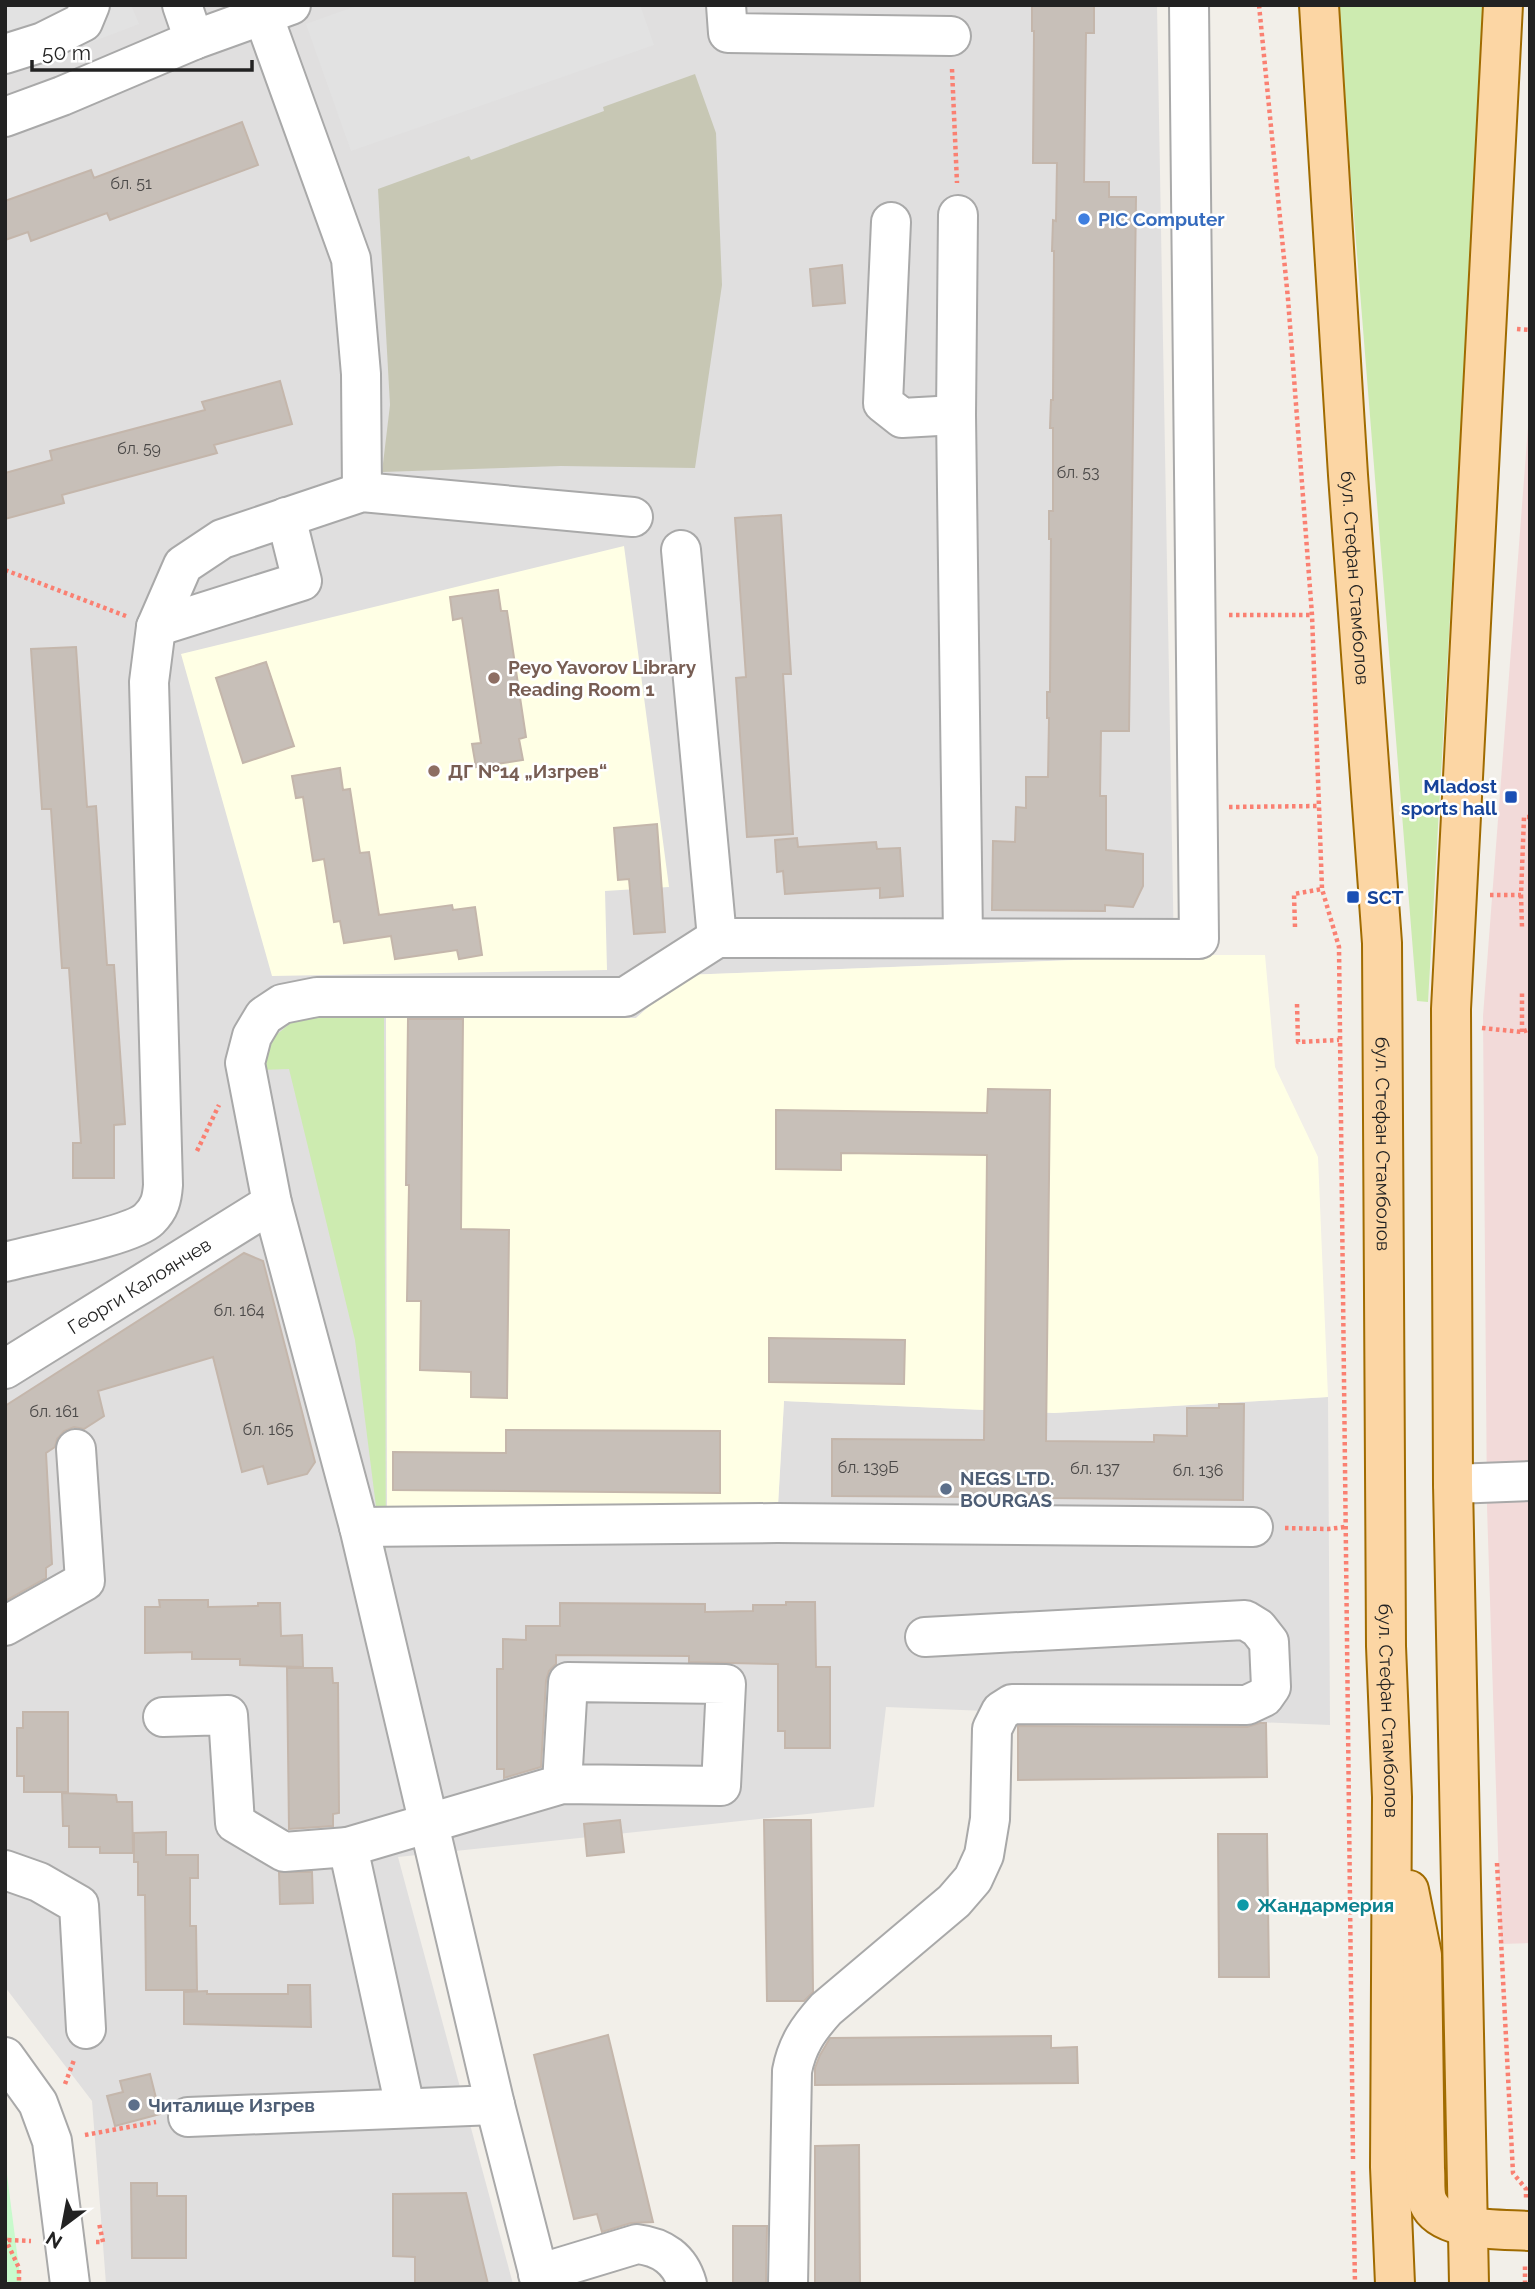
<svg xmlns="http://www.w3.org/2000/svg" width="1535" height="2289" font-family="Raleway,sans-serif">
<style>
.residential{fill:#e0dfdf}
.commercial{fill:#f2dad9}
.education{fill:#ffffe5}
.construction{fill:#c7c7b4}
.grass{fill:#cdebb0}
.park{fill:#c8facc}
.parking{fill:#e2e2e2}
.building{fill:#c7bfb8;stroke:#c4b6ab;stroke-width:2}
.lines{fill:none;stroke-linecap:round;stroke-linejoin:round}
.minor-casing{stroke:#a9a9a9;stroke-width:42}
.major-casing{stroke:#a06b00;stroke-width:42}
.path{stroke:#fa8072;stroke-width:4.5;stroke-dasharray:3.5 3.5;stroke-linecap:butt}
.minor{stroke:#fff;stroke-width:38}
.major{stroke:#fcd6a4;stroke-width:38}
.shop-dot{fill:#3f7fe0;stroke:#fff;stroke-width:2.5}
.education-dot{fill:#8d6e63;stroke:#fff;stroke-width:2.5}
.transit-dot{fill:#1a4fb4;stroke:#fff;stroke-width:2.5}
.service-dot{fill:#5c6f8a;stroke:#fff;stroke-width:2.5}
.culture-dot{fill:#0f9aa8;stroke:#fff;stroke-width:2.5}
.labels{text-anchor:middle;stroke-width:5;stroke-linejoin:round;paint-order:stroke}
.number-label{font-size:16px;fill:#4b4948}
.shop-label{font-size:19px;font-weight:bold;fill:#366cbe;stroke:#fff;text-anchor:start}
.street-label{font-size:19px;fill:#222;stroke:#fff}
.education-label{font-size:19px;font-weight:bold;fill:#785e54;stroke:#fff;text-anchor:start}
.transit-label{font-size:19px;font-weight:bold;fill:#164399;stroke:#fff;text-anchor:end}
.service-label{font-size:19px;font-weight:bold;fill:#4e5e75;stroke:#fff;text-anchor:start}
.culture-label{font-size:19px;font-weight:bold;fill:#0d838f;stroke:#fff;text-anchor:start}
</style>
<rect width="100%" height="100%" fill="#f2efe9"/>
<path class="residential" d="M 5,5 L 1157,5 L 1174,956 L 684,975 L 636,1018 L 387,1016 L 777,1522 L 784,1401 L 1054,1413 L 1328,1397 L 1330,1725 L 886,1707 L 874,1807 L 398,1857 L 513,2284 L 106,2284 L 92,2101 L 5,1987 Z
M 1530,108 L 1530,427 L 1528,427 L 1528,143 Z"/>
<path class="commercial" d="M 1528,427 L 1530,1943 L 1501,1944 L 1487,1507 L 1483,1016 Z"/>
<path class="education" d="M 624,546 L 669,887 L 605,891 L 607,970 L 272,976 L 181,654 Z
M 1204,955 L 1265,955 L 1275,1067 L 1318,1157 L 1328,1397 L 1054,1413 L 784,1401 L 777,1523 L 387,1519 L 386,1015 L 636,1018 L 684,975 Z"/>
<path class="construction" d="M 695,74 L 716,133 L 722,285 L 695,468 L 561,466 L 382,472 L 390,405 L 378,189 L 469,156 L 471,160 L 604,111 L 603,107 Z"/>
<path class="grass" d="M 1337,5 L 1485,5 L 1428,1002 L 1417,1001 Z
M 384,1004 L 386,1586 L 355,1340 L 289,1069 L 259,1070 L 270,1040 L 298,1017 Z"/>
<path class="park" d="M 5,2159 L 21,2284 L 5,2284 Z"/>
<path class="parking" d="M 5,5 L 131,5 L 139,24 L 5,75 Z
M 359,5 L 640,5 L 654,45 L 351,151 L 306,24 Z"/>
<path class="building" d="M 1032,5 L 1094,5 L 1094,33 L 1086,33 L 1084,182 L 1109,182 L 1109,197 L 1136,197 L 1129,731 L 1101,731 L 1100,796 L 1106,796 L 1106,850 L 1143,854 L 1143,886 L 1133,907 L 1105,905 L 1105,911 L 992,910 L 993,841 L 1015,842 L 1016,807 L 1026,808 L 1026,777 L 1048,777 L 1049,718 L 1047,718 L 1047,692 L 1050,692 L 1051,539 L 1049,539 L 1049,511 L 1053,511 L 1053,428 L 1050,428 L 1051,400 L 1053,400 L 1054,251 L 1052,251 L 1053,220 L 1056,221 L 1057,163 L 1033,163 L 1034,31 L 1032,31 Z
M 242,122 L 258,165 L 110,220 L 107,213 L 31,241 L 28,232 L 5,240 L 5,201 L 91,170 L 94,178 Z
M 842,265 L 845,303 L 813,306 L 810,269 Z
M 280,381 L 292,424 L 214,445 L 217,453 L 62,495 L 64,503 L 5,519 L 5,473 L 52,460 L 50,451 L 205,410 L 202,402 Z
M 781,515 L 791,674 L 783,674 L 793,834 L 747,837 L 736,678 L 746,677 L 735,518 Z
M 498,590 L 501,611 L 507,611 L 526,737 L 519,739 L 523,760 L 476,767 L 472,744 L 481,743 L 462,618 L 453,620 L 450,597 Z
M 76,647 L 87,807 L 96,806 L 107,965 L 114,965 L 125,1124 L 114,1125 L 114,1178 L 73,1178 L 73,1143 L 81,1143 L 69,968 L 62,968 L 51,809 L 42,809 L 31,649 Z
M 266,662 L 294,746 L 243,763 L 216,678 Z
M 340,768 L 343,790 L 350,789 L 360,853 L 369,852 L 379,915 L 452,905 L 453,910 L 475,907 L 482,955 L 459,959 L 457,950 L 395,959 L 391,936 L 344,943 L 340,921 L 334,922 L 324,859 L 313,861 L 303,797 L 296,798 L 292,776 Z
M 657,824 L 665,932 L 634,934 L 629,879 L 618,880 L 614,828 Z
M 797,838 L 798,847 L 876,842 L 877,849 L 900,848 L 903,896 L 880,898 L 880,888 L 785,894 L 783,871 L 777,872 L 775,840 Z
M 408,1019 L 463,1019 L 461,1229 L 509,1230 L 507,1398 L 471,1397 L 471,1372 L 420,1370 L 421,1301 L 407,1301 L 409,1185 L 406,1185 Z
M 988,1089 L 1050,1090 L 1046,1441 L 1154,1442 L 1154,1435 L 1187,1436 L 1187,1408 L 1219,1408 L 1219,1404 L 1244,1404 L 1243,1500 L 1051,1498 L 1051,1495 L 981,1494 L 981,1497 L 832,1496 L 832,1439 L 984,1440 L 987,1155 L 841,1153 L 841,1170 L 776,1169 L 776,1110 L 987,1113 Z
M 244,1253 L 263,1261 L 315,1462 L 307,1474 L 268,1484 L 263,1466 L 242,1472 L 213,1357 L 98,1391 L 104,1416 L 84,1429 L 74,1427 L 64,1431 L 57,1439 L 55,1447 L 46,1453 L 52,1564 L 46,1568 L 46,1578 L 5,1601 L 5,1406 Z
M 769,1338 L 905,1340 L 904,1384 L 769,1382 Z
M 506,1430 L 720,1431 L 720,1493 L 393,1490 L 393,1452 L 506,1453 Z
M 159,1600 L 208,1600 L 208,1607 L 258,1606 L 258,1603 L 280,1603 L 281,1636 L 302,1635 L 303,1667 L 240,1665 L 240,1659 L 192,1659 L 192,1652 L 145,1653 L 145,1607 L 160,1607 Z
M 786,1602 L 815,1602 L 816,1667 L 830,1667 L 830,1748 L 785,1748 L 785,1731 L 778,1731 L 778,1664 L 689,1662 L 689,1656 L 556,1655 L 556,1664 L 549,1671 L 546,1681 L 541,1767 L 504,1778 L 504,1769 L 497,1769 L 497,1669 L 503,1669 L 503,1639 L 526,1640 L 526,1626 L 560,1626 L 560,1603 L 705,1604 L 705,1612 L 753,1611 L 753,1605 L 786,1605 Z
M 287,1668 L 332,1668 L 333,1683 L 338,1683 L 339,1813 L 333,1814 L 333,1826 L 289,1829 Z
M 23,1712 L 68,1712 L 68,1792 L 24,1792 L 24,1776 L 17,1776 L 17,1728 L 23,1728 Z
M 1260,1723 L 1266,1723 L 1267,1777 L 1018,1780 L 1018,1726 L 1247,1727 Z
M 62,1793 L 116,1795 L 117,1802 L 132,1802 L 133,1853 L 100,1853 L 100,1847 L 69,1847 L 69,1826 L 63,1826 Z
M 620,1820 L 624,1852 L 587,1856 L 584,1824 Z
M 764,1820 L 811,1820 L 813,1992 L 804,2001 L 767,2001 Z
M 166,1832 L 166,1855 L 198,1855 L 198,1878 L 190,1878 L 190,1926 L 196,1926 L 197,1990 L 146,1990 L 145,1895 L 138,1895 L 138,1862 L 134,1862 L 134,1833 Z
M 1218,1834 L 1267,1834 L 1269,1977 L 1219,1977 Z
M 279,1872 L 312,1872 L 313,1903 L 280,1904 Z
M 288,1985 L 310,1985 L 311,2027 L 184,2024 L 184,1992 L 207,1991 L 207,1994 L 288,1994 Z
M 608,2035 L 653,2222 L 631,2223 L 602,2232 L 597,2214 L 574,2219 L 534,2055 Z
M 1051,2036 L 1051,2048 L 1077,2047 L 1078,2083 L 815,2085 L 815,2068 L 820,2055 L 830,2038 Z
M 150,2074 L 160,2114 L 115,2126 L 107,2096 L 123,2092 L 120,2081 Z
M 859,2145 L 860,2284 L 815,2284 L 815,2146 Z
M 131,2183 L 157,2183 L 157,2196 L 186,2196 L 186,2258 L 132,2258 Z
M 466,2193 L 488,2284 L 415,2284 L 415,2257 L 393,2256 L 393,2194 Z
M 733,2226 L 767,2226 L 766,2284 L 733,2284 Z"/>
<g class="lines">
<g class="minor-casing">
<g id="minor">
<path d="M 182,5 L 194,40 L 291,5"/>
<path d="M 726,5 L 728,33 L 951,36"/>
<path d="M 263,15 L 351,259 L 361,374 L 362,492"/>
<path d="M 5,54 L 43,42 L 83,22 L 90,5"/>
<path d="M 5,117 L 62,96 L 194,40"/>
<path d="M 958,215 L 956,415 L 963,938"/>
<path d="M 891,222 L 883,403 L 902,418 L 956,415"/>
<path d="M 681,550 L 717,938"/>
<path d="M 156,627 L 302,581 L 286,517"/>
<path d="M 5,1262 C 34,1254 132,1236 149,1219 C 160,1208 162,1199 163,1185 L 149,682 L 156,627 L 183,565 L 222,539 L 362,492 L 633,517"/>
<path id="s1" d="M 5,1369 L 272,1203"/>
<path d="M 1453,1484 L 1530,1481"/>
<path d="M 359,1527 L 777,1523 L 1253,1527"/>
<path d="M 5,1626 L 85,1581 L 76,1449"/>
<path d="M 163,1717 L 228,1715 L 235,1823 L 284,1852 L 348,1847"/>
<path d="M 5,1870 L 39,1882 L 79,1905 L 86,2029"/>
<path d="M 5,2057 L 38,2103 L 52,2141 L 70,2284"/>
<path d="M 405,2107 L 348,1847 L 562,1784 L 568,1682 L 726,1684 L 721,1786 L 562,1784"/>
<path d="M 188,2117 L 495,2105"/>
<path d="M 538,2274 L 637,2244 C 662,2247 680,2259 687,2284"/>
<path d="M 541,2284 L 495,2105 L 359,1527 L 272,1203 L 245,1063 L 252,1036 L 264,1016 L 282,1004 L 317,997 L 625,997 L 717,938 L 1199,939 L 1189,5"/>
<path d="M 788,2284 L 792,2071 C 797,2045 808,2029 826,2009 L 954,1901 L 973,1879 L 984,1855 L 990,1819 L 992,1729 L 1001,1711 L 1012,1704 L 1247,1705 L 1264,1697 L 1271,1687 L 1269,1642 L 1258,1628 L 1245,1620 L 925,1637"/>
</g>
</g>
<g class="major-casing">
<g id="major">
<path id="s2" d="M 1319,5 L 1348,475 L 1382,943 L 1386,1646 L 1392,1797 L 1390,2167 L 1395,2284"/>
<path d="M 1409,1890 L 1422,1955 L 1425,2169 C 1426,2180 1424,2193 1428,2202 C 1441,2233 1501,2229 1530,2231"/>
<path d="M 1469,2284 L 1453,1484 L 1451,1009 L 1503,5"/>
</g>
</g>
<path class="path" d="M 1259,5 L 1288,299 L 1312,615 L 1322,889 L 1339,947 L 1353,2159
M 952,69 L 957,183
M 1517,329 L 1530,330
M 5,570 L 126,616
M 1229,615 L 1312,615
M 1229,807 L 1319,806
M 1490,895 L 1521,895 L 1524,817 L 1530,817
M 1521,895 L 1522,927
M 1295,927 L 1294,894 L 1322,889
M 1297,1004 L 1298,1042 L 1339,1040
M 1482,1028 L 1522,1032 L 1530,1029
M 1522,1032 L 1522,992
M 197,1151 L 219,1105
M 1285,1528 L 1328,1529 L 1345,1527
M 1497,1863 L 1513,2173 L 1526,2189 L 1526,2199
M 65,2084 L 74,2060
M 85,2135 L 156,2122
M 1353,2171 L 1355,2284
M 5,2238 L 19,2268 L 19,2284
M 8,2240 L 31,2241
M 96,2242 L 103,2242 L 99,2223
M 1525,2284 L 1525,2264"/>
<use href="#minor" class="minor"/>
<use href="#major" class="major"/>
</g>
<circle class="shop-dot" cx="1084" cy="219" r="7"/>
<g class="education-dot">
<circle cx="494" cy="678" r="7"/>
<circle cx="434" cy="771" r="7"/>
</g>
<g class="transit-dot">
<rect x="1504" y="790" width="14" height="14" rx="3.5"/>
<rect x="1346" y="890" width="14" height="14" rx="3.5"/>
</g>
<g class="service-dot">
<circle cx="946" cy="1489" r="7"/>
<circle cx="134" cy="2105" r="7"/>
</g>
<circle class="culture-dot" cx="1243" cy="1905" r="7"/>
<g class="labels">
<g class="number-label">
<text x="131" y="189">бл. 51</text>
<text x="139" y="454">бл. 59</text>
<text x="1078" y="478">бл. 53</text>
<text x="239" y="1316">бл. 164</text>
<text x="54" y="1417">бл. 161</text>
<text x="268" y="1435">бл. 165</text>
<text x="868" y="1473">бл. 139Б</text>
<text x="1095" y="1474">бл. 137</text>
<text x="1198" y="1476">бл. 136</text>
</g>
<g class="shop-label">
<text x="1098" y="226">PIC Computer</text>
</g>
<g class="street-label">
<text dy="7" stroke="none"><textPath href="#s2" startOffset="574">бул. Стефан Стамболов</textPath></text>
<text dy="7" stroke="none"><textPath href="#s2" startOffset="1141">бул. Стефан Стамболов</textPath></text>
<text dy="7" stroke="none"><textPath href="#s1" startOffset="158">Георги Калоянчев</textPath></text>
<text dy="7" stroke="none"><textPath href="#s2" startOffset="1708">бул. Стефан Стамболов</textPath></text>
</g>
<g class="education-label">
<text x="508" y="674">Peyo Yavorov Library<tspan x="508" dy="22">Reading Room 1</tspan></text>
<text x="448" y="778">ДГ №14 „Изгрев“</text>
</g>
<g class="transit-label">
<text x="1497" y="793">Mladost<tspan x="1497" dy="22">sports hall</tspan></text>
<text x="1367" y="904" text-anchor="start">SCT</text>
</g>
<g class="service-label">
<text x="960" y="1485">NEGS LTD.<tspan x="960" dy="22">BOURGAS</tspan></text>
<text x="148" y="2112">Читалище Изгрев</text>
</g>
<g class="culture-label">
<text x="1257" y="1912">Жандармерия</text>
</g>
</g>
<rect width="1535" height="2289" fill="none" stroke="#222222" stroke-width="14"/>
<g transform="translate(63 2226) rotate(212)" stroke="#ffffff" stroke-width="5" paint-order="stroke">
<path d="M0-5L12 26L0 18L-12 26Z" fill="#222222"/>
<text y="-10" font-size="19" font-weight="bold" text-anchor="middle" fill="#222222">N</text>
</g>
<path d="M32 60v10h220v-10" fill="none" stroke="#222222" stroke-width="3.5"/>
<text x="42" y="60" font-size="21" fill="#222222" stroke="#ffffff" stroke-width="5" paint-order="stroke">50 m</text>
</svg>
